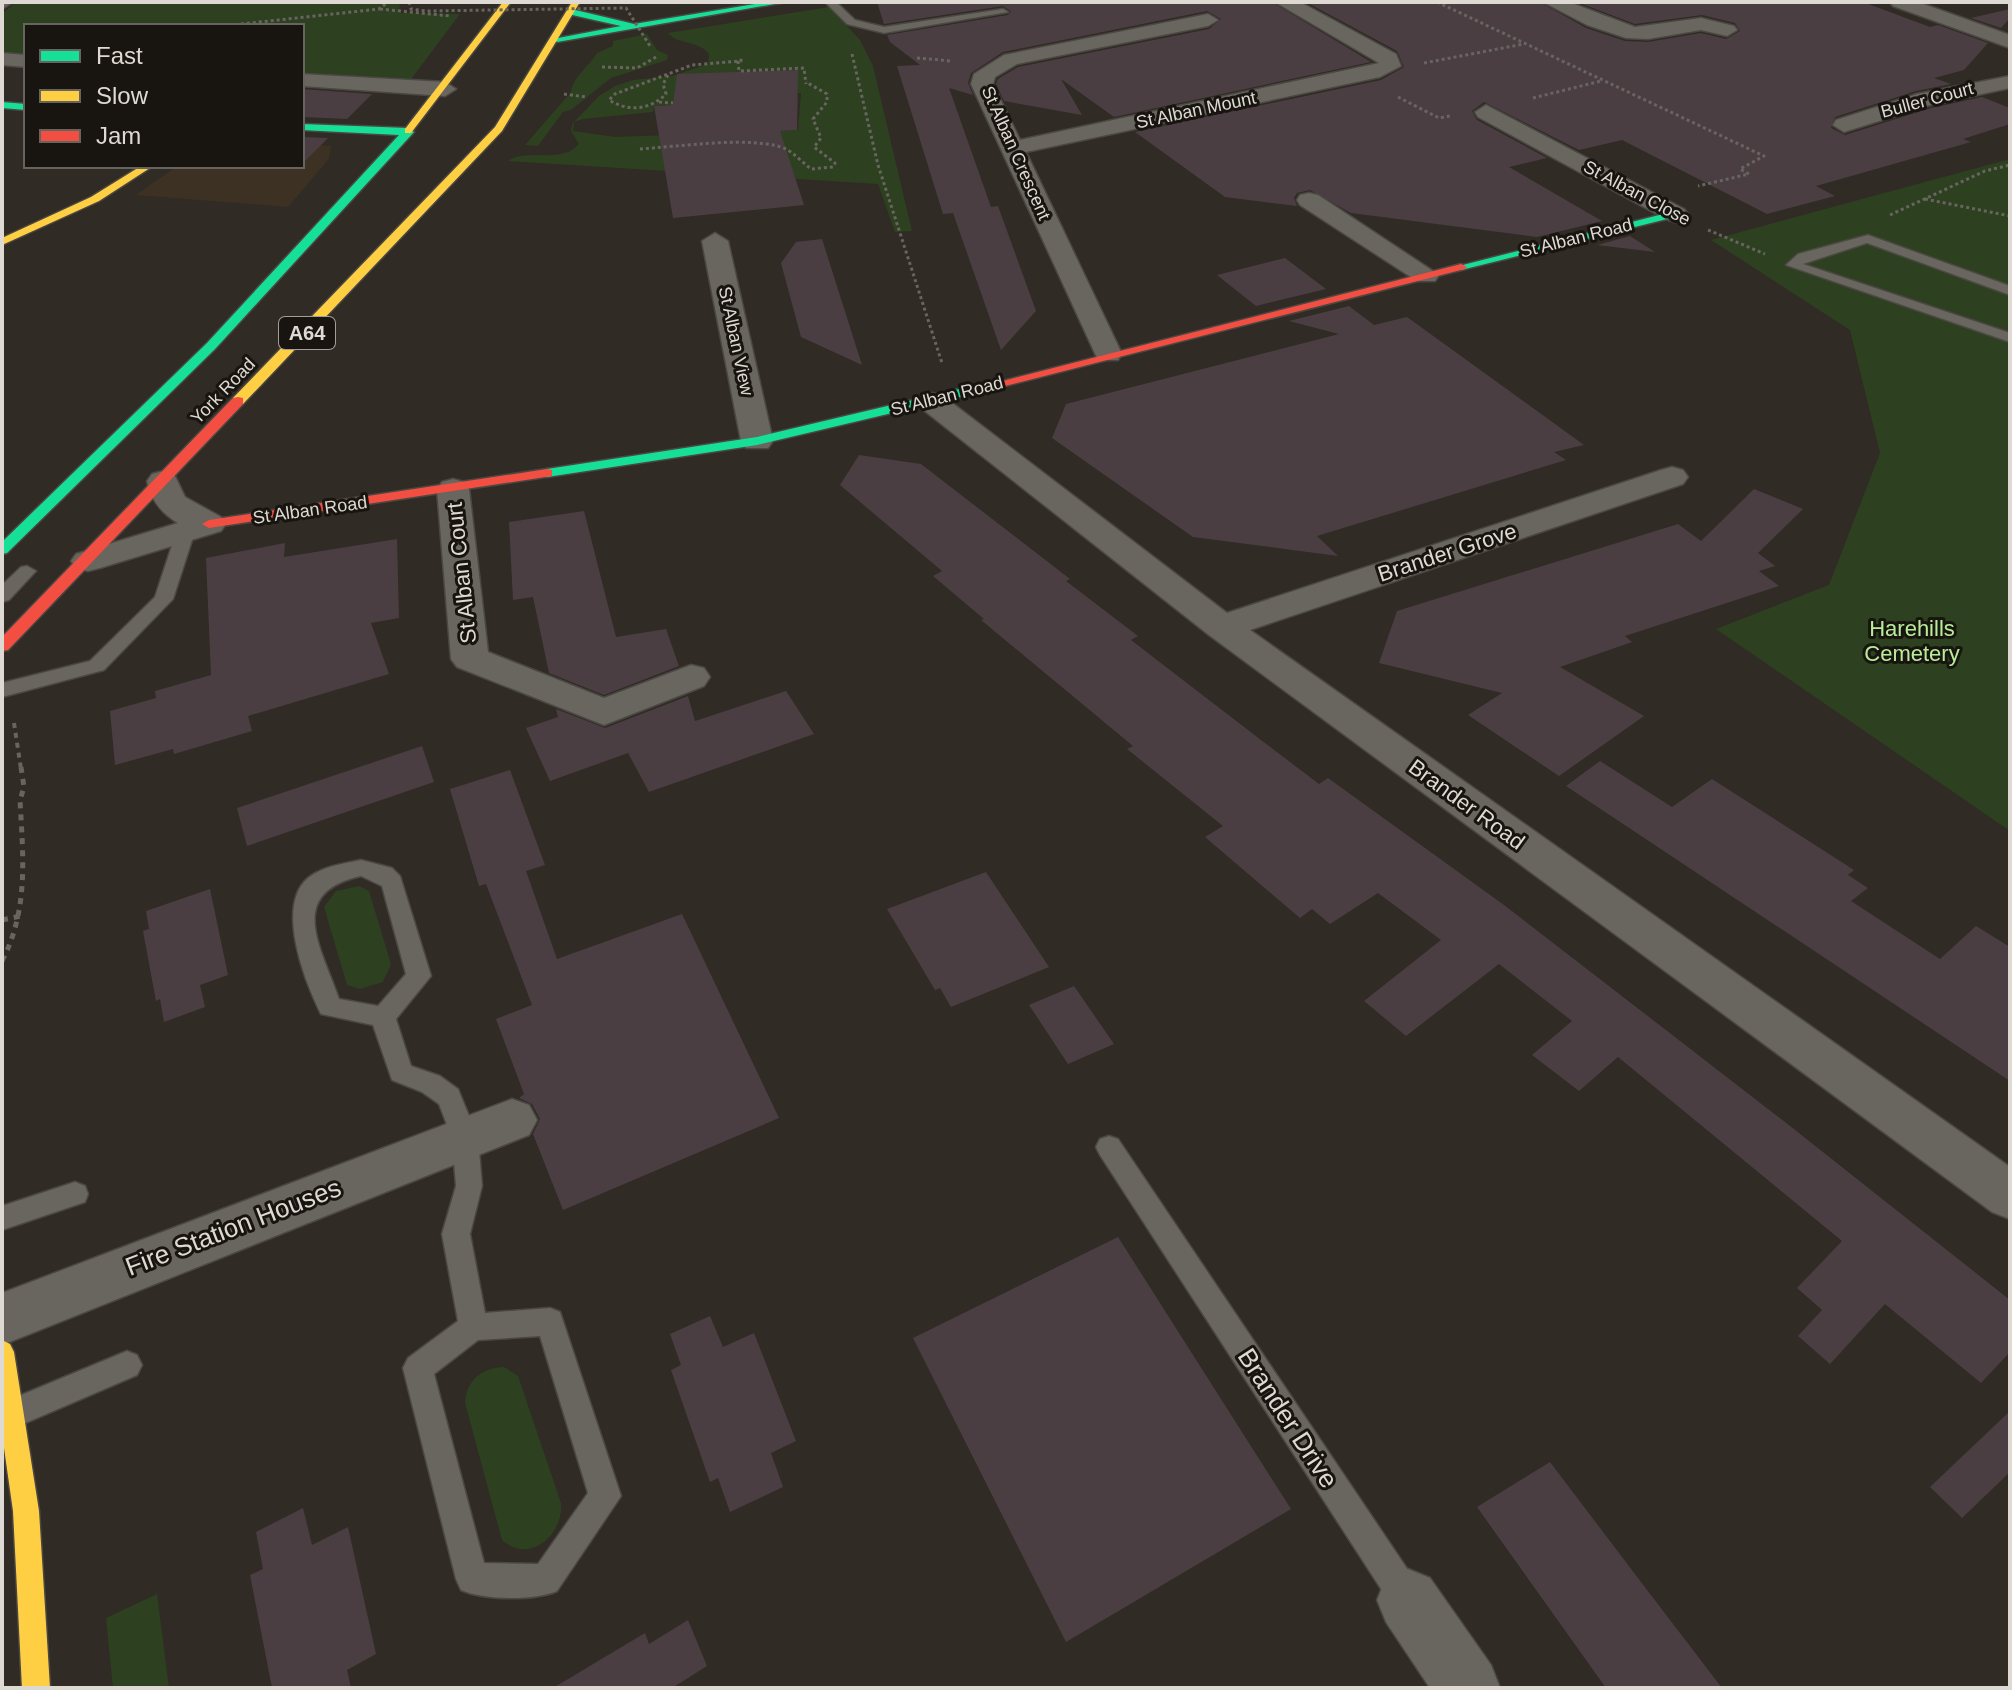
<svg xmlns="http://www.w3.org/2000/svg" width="2012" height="1690" font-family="Helvetica,sans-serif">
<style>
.built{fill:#3c3122}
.green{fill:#2d401f;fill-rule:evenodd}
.building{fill:#4a3e43}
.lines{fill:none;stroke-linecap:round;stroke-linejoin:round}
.lane-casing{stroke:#4b4742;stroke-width:3}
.street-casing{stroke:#4b4742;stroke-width:3}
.fast-casing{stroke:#4b4742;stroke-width:3}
.slow-casing{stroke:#4b4742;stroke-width:3}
.jam-casing{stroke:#4b4742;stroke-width:3}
.path-far2{stroke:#686560;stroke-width:3;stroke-dasharray:3 3;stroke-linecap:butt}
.path-far1{stroke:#686560;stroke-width:4;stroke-dasharray:5 5;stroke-linecap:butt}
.path{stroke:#686560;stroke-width:5;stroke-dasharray:6 6;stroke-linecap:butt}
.lane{fill:#696660;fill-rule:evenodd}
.street{fill:#696660;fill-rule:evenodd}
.fast{fill:#16e098;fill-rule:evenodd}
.slow{fill:#ffcf43;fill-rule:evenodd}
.jam{fill:#f24e42;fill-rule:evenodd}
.path-bridge{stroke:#686560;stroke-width:3;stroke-dasharray:3 3;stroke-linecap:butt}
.labels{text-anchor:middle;stroke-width:6;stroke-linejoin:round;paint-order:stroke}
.far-street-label{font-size:18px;fill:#ded9d2;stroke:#181510}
.shield{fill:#181510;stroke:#a39e98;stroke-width:2}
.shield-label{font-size:20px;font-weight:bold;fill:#ded9d2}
.street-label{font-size:22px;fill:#ded9d2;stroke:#181510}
.park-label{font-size:22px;fill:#b9ec99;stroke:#181510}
.near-street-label{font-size:26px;fill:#ded9d2;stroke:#181510}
</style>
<rect width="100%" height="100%" fill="#302b25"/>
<path class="built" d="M 302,144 L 331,146 L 329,159 L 288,207 L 136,195 L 177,166 L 302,166 Z"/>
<path class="green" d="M 16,2 L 400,2 L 399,13 L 460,14 L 409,82 L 302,75 L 302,26 L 26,26 L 26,55 L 2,53 L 2,14 Z
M 829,7 L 860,40 L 873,66 L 912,231 L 895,232 L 878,184 L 508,161 C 529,147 560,165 579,144 L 571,131 L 572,124 L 599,96 L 615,86 L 633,80 L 672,76 L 708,64 L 709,54 C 698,40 678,45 668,33 ZM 797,70 L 797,93 L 801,93 L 798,130 L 615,137 L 573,131 L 574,122 L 583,119 L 653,112 L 654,106 L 673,105 L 748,72 Z
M 647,34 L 657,50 L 668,55 L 667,60 L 611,78 L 571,110 L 563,112 L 538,146 L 525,145 L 571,92 C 572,78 590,65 597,53 L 613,46 L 613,41 Z
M 2010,159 L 2010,831 L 1716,629 L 1829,585 L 1880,453 L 1850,330 L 1711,240 Z
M 359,886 L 369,891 L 391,964 L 383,982 L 360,989 L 347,985 L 324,907 L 336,891 Z
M 504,1367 L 518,1376 L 561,1503 C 564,1534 530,1565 502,1540 L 465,1403 C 467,1380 481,1368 504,1367 Z
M 157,1594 L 169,1688 L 113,1688 L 106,1618 Z"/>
<path class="building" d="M 877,2 L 1272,2 L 1371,62 L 1114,117 L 1061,79 L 1082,115 L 1004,101 L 996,84 L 998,79 L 1018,67 L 1209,29 L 1221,19 L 1207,11 L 1003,52 L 971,73 L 968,83 L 973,95 L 949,88 L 991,207 L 998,206 L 1036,311 L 1001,350 L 953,213 L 943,214 L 897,66 L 920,65 L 890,42 L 887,35 L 1008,15 L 1011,11 L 1003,6 L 884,24 Z
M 1306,2 L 1540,2 L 1586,28 L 1625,41 L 1648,42 L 1701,33 L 1726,39 L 1740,31 L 1735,23 L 1702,15 L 1635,24 L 1577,2 L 1863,2 L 1930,27 L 1938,25 L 1988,43 L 1964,70 L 1934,78 L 1951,84 L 1916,91 L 1835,117 L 1831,128 L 1845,135 L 1931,108 L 1982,97 L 2010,108 L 2010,124 L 1963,139 L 1971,142 L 1816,186 L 1835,196 L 1767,214 L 1622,140 L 1579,150 L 1484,102 L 1472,111 L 1477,120 L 1547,158 L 1509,167 L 1602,221 L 1537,237 L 1351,213 L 1310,190 L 1297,193 L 1294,198 L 1297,206 L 1225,197 L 1135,132 L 1381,80 L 1404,67 L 1397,51 Z
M 2010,9 L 2010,18 L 2001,28 L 1971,18 Z
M 798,70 L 797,130 L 780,131 L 804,205 L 673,218 L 654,106 L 673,105 L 677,74 Z
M 302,89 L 372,94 L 347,119 L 302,117 Z
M 302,137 L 328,138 L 302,164 Z
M 1630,236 L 1655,252 L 1597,245 Z
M 822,239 L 862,365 L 801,337 L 781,263 L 796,242 Z
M 1285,258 L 1326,289 L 1256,306 L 1217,275 Z
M 1349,306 L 1374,325 L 1407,317 L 1584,445 L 1554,452 L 1566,460 L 1317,536 L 1338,556 L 1193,537 L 1052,438 L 1066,404 L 1339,334 L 1289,321 Z
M 859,455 L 921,464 L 1070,579 L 1066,581 L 1138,636 L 1131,640 L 1261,740 L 1319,784 L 1328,778 L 1504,905 L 1785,1122 L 2010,1300 L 2010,1352 L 1981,1383 L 1885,1304 L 1830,1364 L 1798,1336 L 1822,1310 L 1797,1288 L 1842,1241 L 1618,1057 L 1579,1091 L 1532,1055 L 1572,1021 L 1499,964 L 1406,1036 L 1364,1001 L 1441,940 L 1378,893 L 1330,924 L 1312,909 L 1300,918 L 1205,837 L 1223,826 L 1127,749 L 1133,746 L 981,620 L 984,619 L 933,576 L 942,571 L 840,485 Z
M 1754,489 L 1803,509 L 1758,553 L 1775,566 L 1759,571 L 1779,586 L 1625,636 L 1632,642 L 1560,667 L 1644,716 L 1559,776 L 1468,715 L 1502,693 L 1379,663 L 1397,611 L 1678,524 L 1701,541 Z
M 584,511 L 616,637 L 666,629 L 679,666 L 604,695 L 549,673 L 533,597 L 513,600 L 509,522 Z
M 397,539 L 399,618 L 371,623 L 389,674 L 248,716 L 252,731 L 174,754 L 173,749 L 115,765 L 110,711 L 156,698 L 155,691 L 211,675 L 206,558 L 285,543 L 284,557 Z
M 786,691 L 814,734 L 649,792 L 628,753 L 550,781 L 526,728 L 558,717 L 556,709 L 605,728 L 688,696 L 695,721 Z
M 422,746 L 434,782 L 247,846 L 237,808 Z
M 1600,761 L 1672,807 L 1712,779 L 1854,870 L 1848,875 L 1868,888 L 1851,901 L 1940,959 L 1976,926 L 2010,947 L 2010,1081 L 1566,786 Z
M 510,770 L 545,865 L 526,871 L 557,959 L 682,914 L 779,1118 L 563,1210 L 533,1134 L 540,1119 L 532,1104 L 519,1098 L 524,1094 L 496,1019 L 532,1005 L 486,884 L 479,886 L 450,789 Z
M 986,872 L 1049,967 L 951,1007 L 940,988 L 935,990 L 887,909 Z
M 210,889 L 228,975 L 200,985 L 205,1007 L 164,1022 L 160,999 L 156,1001 L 143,931 L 149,929 L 146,911 Z
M 1074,986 L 1114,1044 L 1068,1064 L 1029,1005 Z
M 1118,1237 L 1291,1509 L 1066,1642 L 913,1338 Z
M 710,1316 L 723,1347 L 754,1333 L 796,1441 L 771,1453 L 783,1487 L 730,1512 L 718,1478 L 710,1482 L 671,1370 L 681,1365 L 670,1334 Z
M 2010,1411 L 2010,1472 L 1962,1518 L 1930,1487 Z
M 1550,1462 L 1644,1586 L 1722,1688 L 1606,1688 L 1477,1507 Z
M 303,1508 L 312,1545 L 348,1527 L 376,1654 L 347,1670 L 351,1688 L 272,1688 L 250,1575 L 263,1569 L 256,1532 Z
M 688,1620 L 707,1666 L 672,1688 L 553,1688 L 645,1633 L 649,1644 Z"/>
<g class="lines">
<g class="lane-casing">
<path id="lane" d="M 825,2 L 836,2 L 855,20 L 884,27 L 1003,9 L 1008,12 L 884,33 L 847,24 Z
M 1868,235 L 2010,286 L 2010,295 L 1867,243 L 1803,264 L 2010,333 L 2010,342 L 1786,265 L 1798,254 Z
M 195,515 L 204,520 L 194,534 L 173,599 L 104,670 L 2,697 L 2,683 L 90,661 L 155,597 L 176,533 L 189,516 Z
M 27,566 L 36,571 L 9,600 L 2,602 L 2,585 L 21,567 Z
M 361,860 L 392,868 L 400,876 L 431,976 L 396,1019 L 411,1066 L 440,1076 L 458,1089 L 478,1138 L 482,1186 L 470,1234 L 485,1313 L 550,1308 L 560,1312 L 621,1496 L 557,1591 C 534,1601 484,1600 461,1590 L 456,1579 L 403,1368 L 408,1358 L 458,1321 L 442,1234 L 456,1186 L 452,1138 L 439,1104 L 422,1092 L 392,1080 L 373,1025 L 321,1014 C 305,982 275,906 308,878 C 323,866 343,864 361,860 ZM 361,876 L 382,886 L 406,974 L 378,1006 L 339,999 C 321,947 285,893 361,876 ZM 540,1336 L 588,1493 L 538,1564 L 484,1563 L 434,1374 L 478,1340 Z
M 1109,1136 L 1118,1139 L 1420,1588 L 1424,1600 L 1420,1612 L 1408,1616 L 1396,1612 L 1100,1155 L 1096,1147 L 1100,1139 Z
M 75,1182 L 85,1186 L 88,1194 L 85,1202 L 2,1230 L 2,1206 Z
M 127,1351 L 137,1355 L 142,1365 L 137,1375 L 2,1433 L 2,1403 Z"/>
</g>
<g class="street-casing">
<path id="street" d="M 2,2 L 13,2 L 2,9 Z
M 1275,2 L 1300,2 L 1396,54 L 1401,66 L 1380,77 L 1026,152 L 1122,354 L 1118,360 L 1098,360 L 971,84 L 974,74 L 1004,55 L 1208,14 L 1218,20 L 1208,26 L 1017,64 L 995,77 L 993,84 L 1020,140 L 1379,63 Z
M 1543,2 L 1569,2 L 1635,27 L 1701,18 L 1734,26 L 1737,30 L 1727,36 L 1701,30 L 1648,39 L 1626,38 L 1587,25 Z
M 1890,2 L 1918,2 L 2010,35 L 2010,48 L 1893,6 Z
M 2,53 L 26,55 L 26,67 L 2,65 Z
M 302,74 L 445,82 L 456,89 L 445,96 L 302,86 Z
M 2010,76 L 2010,88 L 1930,105 L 1844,132 L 1833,125 L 1836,120 L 1917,94 Z
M 1486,105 L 1684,209 L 1688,214 L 1675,222 L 1666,219 L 1478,117 L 1475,112 Z
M 1309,193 L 1318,195 L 1439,275 L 1435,281 L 1417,281 L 1300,205 L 1297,200 L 1300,195 Z
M 715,233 L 728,241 L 773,441 L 768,448 L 746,448 L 741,441 L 702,241 Z
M 932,393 L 943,396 L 1227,613 L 1661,470 L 1672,467 L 1683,470 L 1688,477 L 1683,484 L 1250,630 L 2010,1167 L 2010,1219 L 1992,1212 L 1209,635 L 921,408 L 917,402 L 921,396 Z
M 163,471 L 174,474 L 185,497 L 221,517 L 226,524 L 221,531 L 100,568 L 88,571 L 76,568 L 71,561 L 76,554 L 178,523 C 161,513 151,500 147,481 L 152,474 Z
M 453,479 L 464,482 L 469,489 L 488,652 L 604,698 L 691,665 L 704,668 L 710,677 L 704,686 L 604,725 L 457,667 L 451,659 L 437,489 L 442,482 Z
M 512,1099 L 529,1105 L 537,1120 L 529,1135 L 2,1345 L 2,1293 Z
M 1408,1569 L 1430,1578 L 1491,1665 L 1500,1688 L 1430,1688 L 1386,1622 L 1377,1600 L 1386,1578 Z"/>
</g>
<g class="fast-casing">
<path id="fast" d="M 767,2 L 786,2 L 557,42 L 553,39 L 621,26 L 568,14 L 571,9 L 634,24 Z
M 2,102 L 26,104 L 26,110 L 2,108 Z
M 302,124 L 408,128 L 414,132 L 215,349 L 7,553 L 2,554 L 2,542 L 207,343 L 399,135 L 302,130 Z
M 1675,211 L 1679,212 L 1679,216 L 1461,270 L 1455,267 Z
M 997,380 L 1002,381 L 1002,387 L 757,445 L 547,477 L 540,473 L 547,469 L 757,437 Z"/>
</g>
<g class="slow-casing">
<path id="slow" d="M 503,2 L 511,2 L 411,133 L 405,133 L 405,129 Z
M 572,2 L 580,2 L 502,131 L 243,404 L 233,404 L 233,398 L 495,127 Z
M 141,166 L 153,166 L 99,201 L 2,245 L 2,238 L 91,197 Z
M 2,1340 L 10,1344 L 14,1352 L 39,1511 L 50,1688 L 22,1688 L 13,1511 L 2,1434 Z"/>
</g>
<g class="jam-casing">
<path id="jam" d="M 1461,264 L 1467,267 L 1465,269 L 997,388 L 991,384 Z
M 238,397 L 243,398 L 243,404 L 8,650 L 2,651 L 2,637 L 233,398 Z
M 547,469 L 552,470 L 552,476 L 209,528 L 202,524 L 209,520 Z"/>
</g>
<path class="path-far2" d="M 1437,2 L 1764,156 L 1740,169 L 1749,174 L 1698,186
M 380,9 L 451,16
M 223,26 L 379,9 L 388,2
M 852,54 L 878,165 L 942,363
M 917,58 L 951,61
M 738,61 L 739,71 L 804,68 L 806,84
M 1424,63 L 1524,44
M 602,67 L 637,68 L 656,57
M 668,75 L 663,84 L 666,94 C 650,110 628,112 609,100 L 615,94 L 692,65 L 741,61 L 741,57
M 564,94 L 586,97
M 1398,97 L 1439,118 L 1450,116
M 1533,98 L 1601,81
M 659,102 L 673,103
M 640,149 C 675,147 756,135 786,149 C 795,154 803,163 811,169 L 833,167 L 835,163 L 814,147 L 821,138 L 813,119 L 827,102 L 827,94 L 806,82
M 1925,199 L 2010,216
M 1890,215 L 1985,171 L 2010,165
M 1708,230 L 1765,254"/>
<path class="path-far1" d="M 14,723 L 21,769"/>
<path class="path" d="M 2,920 L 21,916
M 2,961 C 29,909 23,856 20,800 L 24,787 L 21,767"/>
<use href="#lane" class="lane"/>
<use href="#street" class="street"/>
<use href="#fast" class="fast"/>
<use href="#slow" class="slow"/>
<use href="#jam" class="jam"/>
<path class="path-bridge" d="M 409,2 L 411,9 L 426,11 L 626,8 L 650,46"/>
</g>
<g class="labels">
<g class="far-street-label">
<text transform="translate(1927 100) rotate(-15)" y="6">Buller Court</text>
<text transform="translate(1196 110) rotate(-12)" y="6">St Alban Mount</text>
<text transform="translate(1016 153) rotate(66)" y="6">St Alban Crescent</text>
<text transform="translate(1637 193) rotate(28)" y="6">St Alban Close</text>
<text transform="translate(1576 238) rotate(-14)" y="6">St Alban Road</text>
<text transform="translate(736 341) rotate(78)" y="6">St Alban View</text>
<text transform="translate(223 391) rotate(-46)" y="6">York Road</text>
<text transform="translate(947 396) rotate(-14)" y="6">St Alban Road</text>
<text transform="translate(310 510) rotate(-8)" y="6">St Alban Road</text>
</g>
<rect class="shield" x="279" y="317" width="56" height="32" rx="6"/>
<g class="shield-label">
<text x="307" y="340">A64</text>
</g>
<g class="street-label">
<text transform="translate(1447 552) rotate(-18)" y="8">Brander Grove</text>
<text transform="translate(461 573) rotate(-96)" y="8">St Alban Court</text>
<text transform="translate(1467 804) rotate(36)" y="8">Brander Road</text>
</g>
<g class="park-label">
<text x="1912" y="636">Harehills<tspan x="1912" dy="25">Cemetery</tspan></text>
</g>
<g class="near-street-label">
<text transform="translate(233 1227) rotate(-21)" y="9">Fire Station Houses</text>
<text transform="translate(1288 1418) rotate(57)" y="9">Brander Drive</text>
</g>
</g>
<rect width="2012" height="1690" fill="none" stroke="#ded9d2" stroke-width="8"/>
<rect x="24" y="24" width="280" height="144" fill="#181510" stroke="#67635e" stroke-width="2"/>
<rect x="40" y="50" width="40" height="12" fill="#16e098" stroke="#67635e" stroke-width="2"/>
<text x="96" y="64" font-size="24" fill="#ded9d2">Fast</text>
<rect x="40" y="90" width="40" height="12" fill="#ffcf43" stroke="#67635e" stroke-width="2"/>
<text x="96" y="104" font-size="24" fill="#ded9d2">Slow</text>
<rect x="40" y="130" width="40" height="12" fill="#f24e42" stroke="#67635e" stroke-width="2"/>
<text x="96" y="144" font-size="24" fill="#ded9d2">Jam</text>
</svg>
